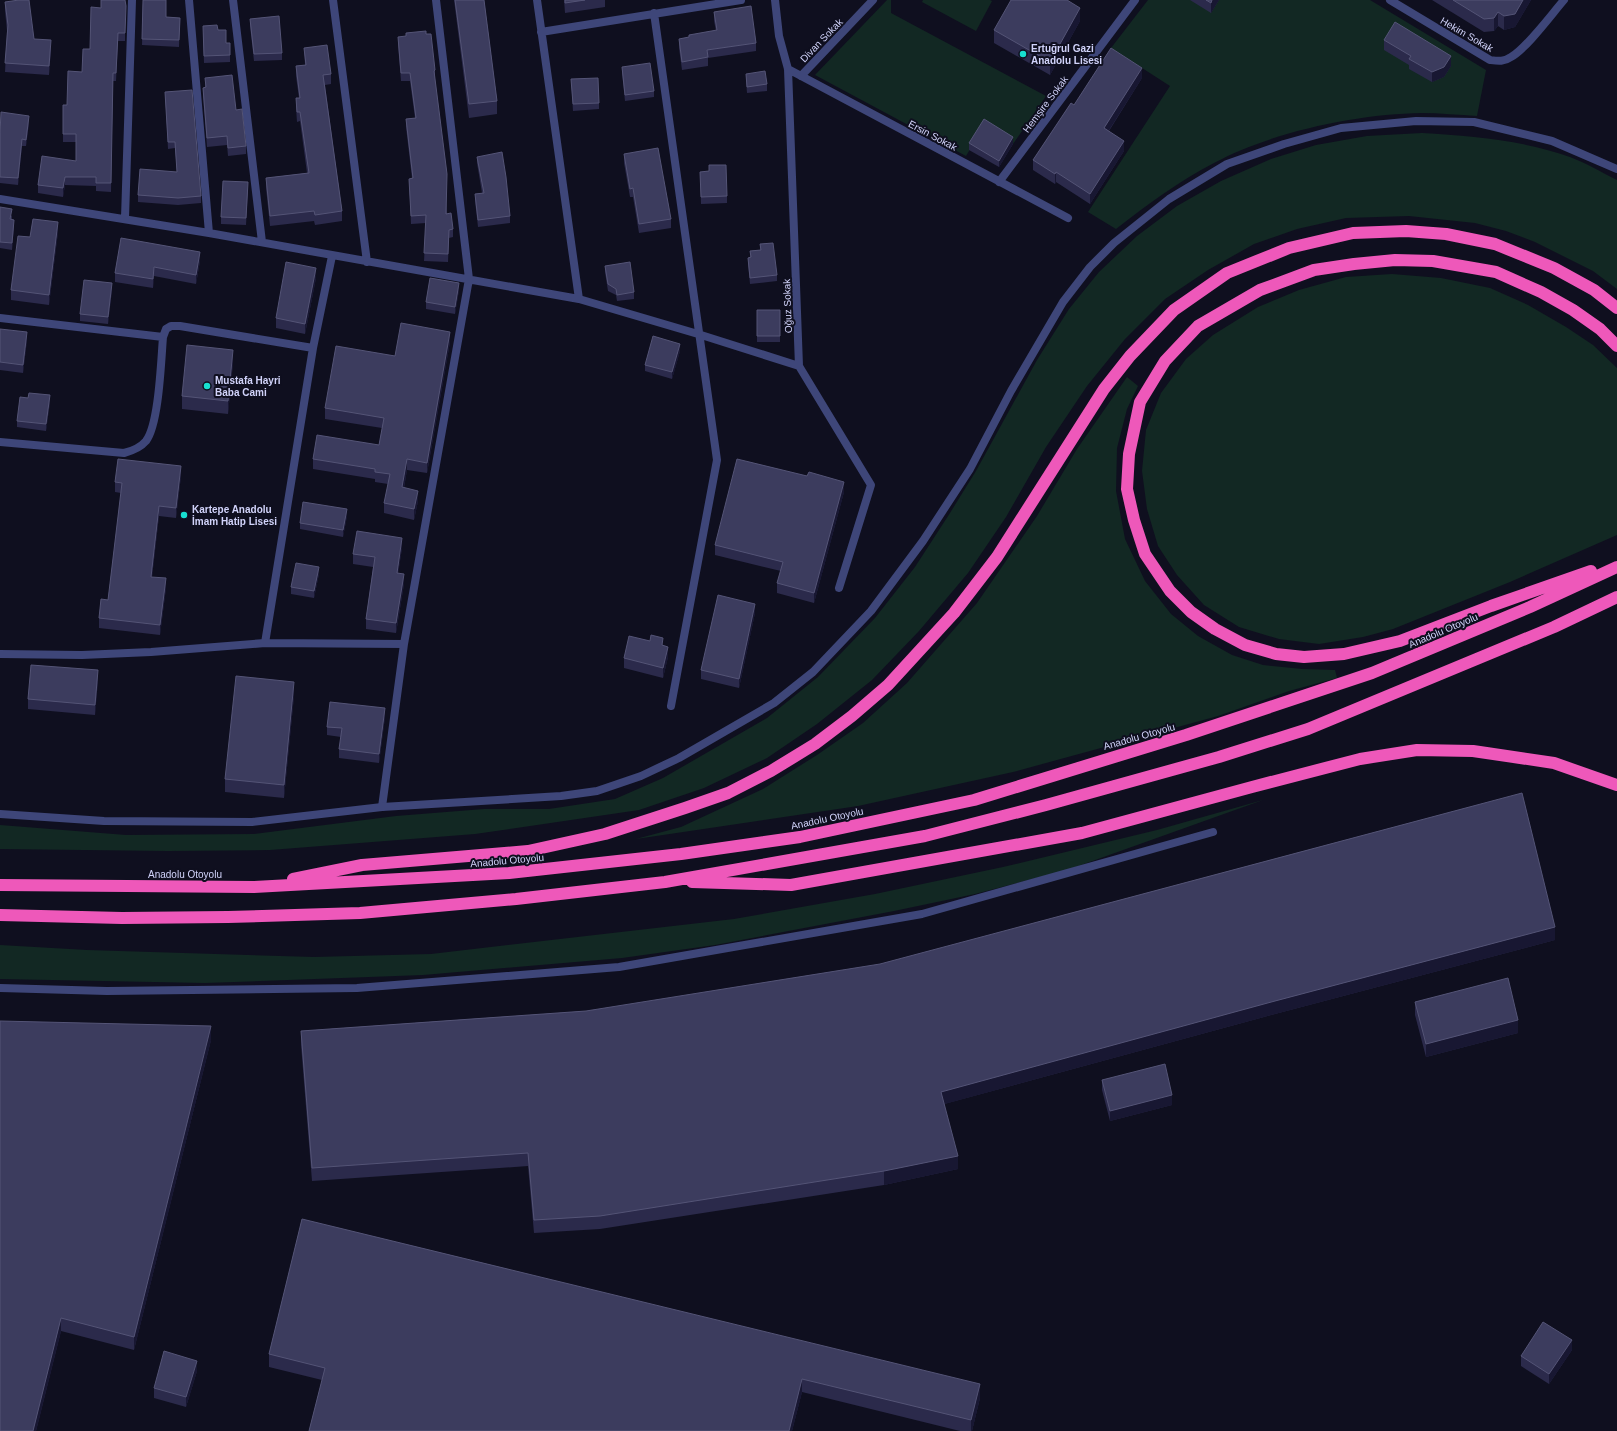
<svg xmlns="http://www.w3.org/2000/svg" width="1617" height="1431" font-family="Arial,sans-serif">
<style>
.green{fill:#122823}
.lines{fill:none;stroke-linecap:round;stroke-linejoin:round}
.minor{stroke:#3e4679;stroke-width:8}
.tertiary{stroke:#3e4679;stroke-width:8}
.motorway{stroke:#ee58ba;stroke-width:12}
.wall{fill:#2b2a4b}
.shaded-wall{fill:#181732}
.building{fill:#3c3c5e;stroke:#545476}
.poi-dot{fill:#17e0d1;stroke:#0f0f1f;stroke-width:1.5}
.labels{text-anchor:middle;stroke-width:4;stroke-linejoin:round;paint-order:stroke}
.street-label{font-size:10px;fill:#d1d3fa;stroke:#0f0f1f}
.poi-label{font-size:10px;font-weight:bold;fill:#d1d3fa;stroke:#0f0f1f;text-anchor:start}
</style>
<rect width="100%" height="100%" fill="#0f0f1f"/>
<path class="green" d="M 887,0 L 891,0 L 891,13 L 1046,96 L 1013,144 L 984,126 L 966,156 L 815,75 Z
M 923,0 L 990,0 L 992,1 L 976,31 L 922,2 Z
M 1148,0 L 1370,0 L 1486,70 L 1477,116 C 1459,115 1440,113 1422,113 C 1357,114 1271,132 1214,163 C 1179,181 1147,205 1116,229 L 1088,212 L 1170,86 L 1111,48 Z
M 1422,133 C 1472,136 1522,140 1570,157 C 1586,163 1601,172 1617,180 L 1617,289 L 1593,271 L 1535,242 L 1506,231 L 1475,223 L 1409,216 L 1346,218 L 1297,229 L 1254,244 L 1208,270 L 1165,299 L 1125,339 L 1087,386 L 1046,447 L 1006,517 L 968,573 L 919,631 L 872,680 L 817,724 L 767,758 L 704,788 L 639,810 L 475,834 L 270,850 L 168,851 L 0,849 L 0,825 L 126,835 L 254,834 L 396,816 L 484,809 L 549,809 L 615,799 L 663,778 L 767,718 L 818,677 L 875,618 L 915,567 L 950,513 L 976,471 L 1037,360 L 1069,309 L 1099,272 L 1137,236 L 1177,206 L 1221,181 L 1271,159 L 1316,145 L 1367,136 Z
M 1392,274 L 1441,278 L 1490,288 L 1528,305 L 1566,327 L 1593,345 L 1617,368 L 1617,535 L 1510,582 L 1393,629 L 1363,637 L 1319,644 L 1279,639 L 1239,627 L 1204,605 L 1177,575 L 1158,546 L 1147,509 L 1142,471 L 1146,430 L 1161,393 L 1186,359 L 1213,335 L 1258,307 L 1299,290 L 1346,277 Z
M 1127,377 L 1138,386 L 1127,409 L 1117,448 L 1116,491 L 1125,539 L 1145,581 L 1171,614 L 1198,636 L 1232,655 L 1263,665 L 1302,669 L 1335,670 L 1337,678 L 1289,691 L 1218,716 L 1013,772 L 858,806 L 636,839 L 681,827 L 763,789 L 817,755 L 863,723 L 907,683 L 977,603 L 1037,516 L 1077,449 Z
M 1263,800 L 1070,869 L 975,894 L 894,911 L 715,945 L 622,958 L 423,975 L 205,983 L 0,979 L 0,945 L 87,950 L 314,957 L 431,954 L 734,919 L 875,894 L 1003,867 L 1157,830 Z"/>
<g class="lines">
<path class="minor" d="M 189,0 L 209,233
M 233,0 L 262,242
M 333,0 L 367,262
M 537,0 L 579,299
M 775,0 L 779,36 L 788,69 L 799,366 L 871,485 L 839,588
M 1390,0 L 1490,60 C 1498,61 1504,62 1511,57 C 1526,49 1551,15 1564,0
M 654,13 L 717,460 L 671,706
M 541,32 L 741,0
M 788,69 L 1068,218
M 801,76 L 873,0
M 999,182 L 1135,0
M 0,199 L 209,233 L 579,299 L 698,334 L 799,366
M 125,218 L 132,0
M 0,318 L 163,337
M 0,442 L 124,453 C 132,451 140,448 146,441 C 159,424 161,361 163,337 L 166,329 L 171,326 L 180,326 L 313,348
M 265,643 L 313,348 L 332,256
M 0,654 L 82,655 L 151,652 L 265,643 L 404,644
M 382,807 L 404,644 L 469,279 L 436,0
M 0,988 L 107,991 L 357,988 L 619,967 L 922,914 L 1213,832"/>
<path class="tertiary" d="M 0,814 L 104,821 L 252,822 L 382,807 L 561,796 L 597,791 L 641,776 L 679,758 L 774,703 L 813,672 L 871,611 L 923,541 L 970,469 L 1011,391 L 1063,302 L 1090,267 L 1114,243 L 1169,199 L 1227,164 L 1284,144 L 1341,128 L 1416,121 L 1474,122 L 1552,141 L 1617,169"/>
<path class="motorway" d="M 1591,571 L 1491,606 L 1400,641 L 1344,654 L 1304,657 L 1276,654 L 1245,645 L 1215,629 L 1191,612 L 1170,591 L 1145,554 L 1134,520 L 1127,489 L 1129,454 L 1140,402 L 1165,361 L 1198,326 L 1260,290 L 1314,270 L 1354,264 L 1395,260 L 1433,261 L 1496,272 L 1541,292 L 1573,310 L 1600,329 L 1617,346
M 293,879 L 362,865 L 528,851 L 605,834 L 685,808 L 728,793 L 771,771 L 815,744 L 852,716 L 888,685 L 954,613 L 997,557 L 1104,389 L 1130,356 L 1174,310 L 1227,273 L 1289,248 L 1353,233 L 1406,231 L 1446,234 L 1495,244 L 1554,268 L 1594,290 L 1617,308
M 692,882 L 791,885 L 1082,833 L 1252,787 L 1360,759 L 1417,750 L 1473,751 L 1554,763 L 1617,785
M 0,885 L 254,887 L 509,873 L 681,854 L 800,837 L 974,800 L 1186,735 L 1372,673 L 1530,607 L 1617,567
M 0,915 L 122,918 L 228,917 L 360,913 L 516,899 L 665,882 L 925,836 L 1046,805 L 1219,757 L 1308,729 L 1554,627 L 1617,597"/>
</g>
<path class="wall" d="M 125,0 L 125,41 L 118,41 L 116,81 L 113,81 L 111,192 L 96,191 L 96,186 L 65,185 L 63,197 L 38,193 L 38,185 L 76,161 L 76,142 L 63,142 L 63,105 L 67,105 L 82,72 L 90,49 L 101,8 Z
M 143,0 L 166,17 L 180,18 L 179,47 L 142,45 Z
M 454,0 L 484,0 L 497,101 L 497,114 L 469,118 Z
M 564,0 L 605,0 L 605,7 L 565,13 Z
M 1190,0 L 1219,0 L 1211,13 Z
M 1432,0 L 1531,0 L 1515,27 L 1504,30 L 1498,26 L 1494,31 L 1484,32 Z
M 5,2 L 34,39 L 51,49 L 49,75 L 5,72 L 7,31 L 5,11 Z
M 714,12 L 756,43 L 756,51 L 708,58 L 708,66 L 682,70 L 679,48 L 679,39 L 689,37 L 689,35 L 716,31 L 714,21 Z
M 250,19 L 282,53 L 282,60 L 254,61 L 250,26 Z
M 1080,21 L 1050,75 L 994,43 L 994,30 Z
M 203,33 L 226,43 L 230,43 L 230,62 L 204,63 Z
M 398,37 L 435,70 L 435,78 L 447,214 L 453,229 L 453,237 L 449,238 L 448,262 L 424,261 L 426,223 L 411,224 L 409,179 L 412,178 L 406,127 L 406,119 L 415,118 L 410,81 L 401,81 L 398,45 Z
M 1384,40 L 1451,66 L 1444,77 L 1432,82 L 1409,69 L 1409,65 L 1384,50 Z
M 304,48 L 331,74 L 331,84 L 325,85 L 342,211 L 342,221 L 315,225 L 314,221 L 270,226 L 266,188 L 266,178 L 307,173 L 300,121 L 297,122 L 296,108 L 296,98 L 299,98 L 296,76 L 296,66 L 305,65 Z
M 622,67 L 654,91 L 654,97 L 625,101 L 622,73 Z
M 746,74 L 767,84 L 767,91 L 747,93 L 746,80 Z
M 205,78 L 236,110 L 246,146 L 246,154 L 228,156 L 227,145 L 207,147 L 203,96 L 203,88 L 205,87 Z
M 1142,78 L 1109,131 L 1124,151 L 1090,204 L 1056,182 L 1055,184 L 1033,170 L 1033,160 L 1074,105 Z
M 571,79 L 599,103 L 599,109 L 573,111 Z
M 165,92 L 201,196 L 201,203 L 178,205 L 138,202 L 138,195 L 177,172 L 175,148 L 168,149 Z
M 29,123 L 26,146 L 22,146 L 18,185 L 0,183 L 0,133 Z
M 969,143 L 1013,144 L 999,167 L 969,150 Z
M 624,154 L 671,219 L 671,228 L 639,233 L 633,197 L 630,197 L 624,163 Z
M 477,157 L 510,216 L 510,223 L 478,227 L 475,201 L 475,194 L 482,193 L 477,163 Z
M 709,165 L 727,196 L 727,203 L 701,204 L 700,172 L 709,171 Z
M 248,188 L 246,225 L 221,224 L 221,217 Z
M 0,207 L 12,216 L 12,219 L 14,226 L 12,250 L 0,248 Z
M 58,232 L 49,305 L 11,300 L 11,290 L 30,237 Z
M 760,244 L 777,275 L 777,281 L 750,284 L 748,264 L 748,258 L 750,257 L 750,251 L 760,250 Z
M 200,261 L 196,284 L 154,276 L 153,288 L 115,282 L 115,273 Z
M 605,266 L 634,292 L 634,299 L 617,301 L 616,295 L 608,291 L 605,272 Z
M 316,278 L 305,334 L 276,328 L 276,318 Z
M 112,290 L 108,324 L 80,321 L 80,314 Z
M 459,290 L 455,314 L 426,309 L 426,302 Z
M 757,310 L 780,310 L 780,342 L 757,342 Z
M 0,329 L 27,340 L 23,373 L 0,370 Z
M 450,342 L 427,473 L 407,470 L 404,488 L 418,501 L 414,520 L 384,513 L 384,503 L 388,484 L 375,482 L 375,479 L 313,469 L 313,459 L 379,445 L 382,428 L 325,419 L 325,408 L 395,356 Z
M 680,351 L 672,379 L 645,371 L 645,365 Z
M 233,363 L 228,414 L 182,409 L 182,396 Z
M 50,402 L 46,431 L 17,427 L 17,421 Z
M 181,476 L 176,518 L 159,516 L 152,577 L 166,588 L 160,635 L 99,628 L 99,618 L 108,600 L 121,493 L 115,492 L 115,482 Z
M 844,492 L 814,603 L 777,593 L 777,583 L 781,571 L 715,555 L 715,545 Z
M 347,516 L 343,537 L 300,529 L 300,523 Z
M 402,548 L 398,573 L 404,584 L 396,633 L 366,629 L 366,619 L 373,567 L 353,564 L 353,554 Z
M 319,574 L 314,598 L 291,594 L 291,587 Z
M 755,613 L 739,688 L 701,679 L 701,670 Z
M 663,645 L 668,657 L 663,678 L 624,668 L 624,658 Z
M 98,680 L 95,715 L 28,709 L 28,699 Z
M 294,696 L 284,798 L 225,792 L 225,779 Z
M 385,717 L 379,763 L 339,758 L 339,749 L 341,737 L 327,735 L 327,727 Z
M 1555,940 L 1275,1014 L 944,1104 L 958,1169 L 884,1185 L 600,1229 L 534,1233 L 528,1166 L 312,1181 L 301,1045 L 301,1031 L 586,1011 Z
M 1415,1002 L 1518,1033 L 1426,1057 L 1415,1015 Z
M 211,1040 L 134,1350 L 61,1331 L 36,1431 L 0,1431 Z
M 1102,1080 L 1172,1105 L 1110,1121 L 1102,1090 Z
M 302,1219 L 980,1398 L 972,1431 L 960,1431 L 802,1392 L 792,1431 L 309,1431 L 322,1380 L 269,1367 L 269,1354 Z
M 1572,1350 L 1549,1384 L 1521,1366 L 1521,1356 Z
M 197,1371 L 186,1407 L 154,1398 L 154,1388 Z"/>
<path class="shaded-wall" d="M 1212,0 L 1219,0 L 1211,13 L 1211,3 Z
M 1523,0 L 1531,0 L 1515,27 L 1504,30 L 1504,16 Z
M 1080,8 L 1080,21 L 1050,75 L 1050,62 Z
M 1498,12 L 1498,26 L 1494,31 L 1494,18 Z
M 51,40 L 51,49 L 49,75 L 49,66 Z
M 1451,56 L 1451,66 L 1444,77 L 1432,82 L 1432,72 Z
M 1142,68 L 1142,78 L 1104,138 L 1104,128 Z
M 29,116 L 29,123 L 26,146 L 26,140 Z
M 1013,137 L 1013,144 L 999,167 L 999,161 Z
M 22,139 L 22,146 L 18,185 L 18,178 Z
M 1124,141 L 1124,151 L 1090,204 L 1090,194 Z
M 1056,172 L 1056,182 L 1055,184 L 1055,174 Z
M 65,177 L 65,185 L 63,197 L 63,188 Z
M 14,220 L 14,226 L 12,250 L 12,243 Z
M 58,222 L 58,232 L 49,305 L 49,295 Z
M 200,252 L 200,261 L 196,284 L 196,275 Z
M 154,267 L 154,276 L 153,288 L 153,279 Z
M 316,268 L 316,278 L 305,334 L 305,324 Z
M 112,283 L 112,290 L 108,324 L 108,317 Z
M 459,283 L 459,290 L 455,314 L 455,307 Z
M 27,332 L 27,340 L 23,373 L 23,365 Z
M 450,332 L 450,342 L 427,473 L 427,463 Z
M 680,344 L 680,351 L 672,379 L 672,372 Z
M 233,350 L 233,363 L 228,414 L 228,401 Z
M 50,395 L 50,402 L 46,431 L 46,424 Z
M 407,459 L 407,470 L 402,498 L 402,487 Z
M 181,466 L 181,476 L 176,518 L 176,508 Z
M 844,482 L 844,492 L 814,603 L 814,593 Z
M 418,491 L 418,501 L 414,520 L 414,509 Z
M 159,506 L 159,516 L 151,586 L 151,577 Z
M 347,509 L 347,516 L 343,537 L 343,530 Z
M 402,538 L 402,548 L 397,583 L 397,573 Z
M 319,567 L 319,574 L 314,598 L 314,591 Z
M 404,574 L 404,584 L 396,633 L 396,623 Z
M 166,578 L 166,588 L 160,635 L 160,625 Z
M 755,604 L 755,613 L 739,688 L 739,679 Z
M 668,647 L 668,657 L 663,678 L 663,668 Z
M 98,670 L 98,680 L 95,715 L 95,705 Z
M 294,682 L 294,696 L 284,798 L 284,785 Z
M 385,708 L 385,717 L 379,763 L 379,754 Z
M 1555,927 L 1555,940 L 1275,1014 L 941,1105 L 941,1092 L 1275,1001 Z
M 1518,1020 L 1518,1033 L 1426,1057 L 1426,1044 Z
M 211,1026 L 211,1040 L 134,1350 L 134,1337 Z
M 1172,1095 L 1172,1105 L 1110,1121 L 1110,1111 Z
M 958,1156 L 958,1169 L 884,1185 L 884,1171 Z
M 61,1318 L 61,1331 L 36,1431 L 33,1431 Z
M 1572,1340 L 1572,1350 L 1549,1384 L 1549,1374 Z
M 197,1361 L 197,1371 L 186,1407 L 186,1397 Z
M 802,1379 L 802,1392 L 792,1431 L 789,1431 Z
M 980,1384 L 980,1398 L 972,1431 L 971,1431 L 971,1420 Z"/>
<path class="building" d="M 19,0 L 29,0 L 34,39 L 51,40 L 49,66 L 5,63 L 8,25 L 5,2 Z
M 101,0 L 125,0 L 126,6 L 125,33 L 118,33 L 116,73 L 113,73 L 111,183 L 96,183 L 96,177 L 65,177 L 63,188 L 38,185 L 42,156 L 76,161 L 76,134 L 63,134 L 63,105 L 67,105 L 68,71 L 82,72 L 83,49 L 90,49 L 91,7 L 101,8 Z
M 143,0 L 166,0 L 166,17 L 180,18 L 179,40 L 142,39 Z
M 455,0 L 484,0 L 497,101 L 469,104 Z
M 565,0 L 585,0 L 565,3 Z
M 1011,0 L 1067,0 L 1080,8 L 1050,62 L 994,30 Z
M 1206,0 L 1212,0 L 1211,3 Z
M 1453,0 L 1523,0 L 1515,14 L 1504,16 L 1498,12 L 1494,18 L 1484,19 Z
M 751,6 L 756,43 L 707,50 L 708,57 L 682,62 L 679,39 L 689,37 L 689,35 L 717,30 L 714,12 Z
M 279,16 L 282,53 L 254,54 L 250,19 Z
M 1395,22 L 1451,56 L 1444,67 L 1432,72 L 1409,59 L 1411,56 L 1384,40 Z
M 217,25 L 218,30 L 226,30 L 226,43 L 230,43 L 230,55 L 204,56 L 203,26 Z
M 426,31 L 426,34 L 431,34 L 435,70 L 434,71 L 447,174 L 446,214 L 451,213 L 453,229 L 449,230 L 448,254 L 424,253 L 426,215 L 411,216 L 409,179 L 413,178 L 406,119 L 416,118 L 410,73 L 401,73 L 398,37 L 406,36 L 406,33 Z
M 327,45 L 331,74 L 323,75 L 342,211 L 315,215 L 314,211 L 270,216 L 266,178 L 309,173 L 300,112 L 297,112 L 296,98 L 300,98 L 296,66 L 306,65 L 304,48 Z
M 1111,48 L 1142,68 L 1104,128 L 1124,141 L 1090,194 L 1056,172 L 1055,174 L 1033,160 L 1071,103 L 1074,105 Z
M 650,63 L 654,91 L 625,95 L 622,67 Z
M 765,71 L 767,84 L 747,87 L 746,74 Z
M 232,75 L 236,110 L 242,109 L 246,146 L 228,148 L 227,136 L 207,138 L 203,88 L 206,87 L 205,78 Z
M 598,78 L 599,103 L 573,104 L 571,79 Z
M 192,90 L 201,196 L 178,198 L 138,195 L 140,169 L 177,172 L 175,142 L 168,142 L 165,92 Z
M 1,112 L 29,116 L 26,140 L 22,139 L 18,178 L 0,177 L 0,133 Z
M 984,119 L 1013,137 L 999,161 L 969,143 Z
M 658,148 L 671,219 L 639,224 L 633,188 L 630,189 L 624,154 Z
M 502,152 L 506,177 L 510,216 L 478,220 L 475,194 L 484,193 L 477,157 Z
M 709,165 L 726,165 L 727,196 L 701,197 L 700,172 L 709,171 Z
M 223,181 L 248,182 L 246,218 L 221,217 Z
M 0,207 L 12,209 L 10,219 L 14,220 L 12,243 L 0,242 Z
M 33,219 L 58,222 L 49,295 L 11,290 L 18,236 L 30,237 Z
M 121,238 L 200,252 L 196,275 L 154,267 L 153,279 L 115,273 Z
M 773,243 L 777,275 L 750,278 L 748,258 L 751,257 L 750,251 L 761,250 L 760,244 Z
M 286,262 L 316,268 L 305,324 L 276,318 Z
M 630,262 L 634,292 L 617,295 L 616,289 L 608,284 L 605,266 Z
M 430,278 L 459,283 L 455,307 L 426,302 Z
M 84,280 L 112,283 L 108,317 L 80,314 Z
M 757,310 L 780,310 L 780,336 L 757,336 Z
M 401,323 L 450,332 L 427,463 L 407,459 L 402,487 L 418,491 L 414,509 L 384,503 L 390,474 L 375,472 L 375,469 L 313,459 L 317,435 L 379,445 L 384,418 L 325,408 L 336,346 L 395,356 Z
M 0,329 L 27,332 L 23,365 L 0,362 Z
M 653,336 L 680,344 L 672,372 L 645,365 Z
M 187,345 L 233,350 L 228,401 L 182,396 Z
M 29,393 L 50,395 L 46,424 L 17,421 L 20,397 L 28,398 Z
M 118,459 L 181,466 L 176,508 L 159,506 L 151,577 L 166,578 L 160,625 L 99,618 L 101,599 L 108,600 L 122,483 L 115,482 Z
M 737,459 L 807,476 L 809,472 L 844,482 L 814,593 L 777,583 L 783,562 L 715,545 Z
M 303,502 L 347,509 L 343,530 L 300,523 Z
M 357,531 L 402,538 L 397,573 L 404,574 L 396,623 L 366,619 L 375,557 L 353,554 Z
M 296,563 L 319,567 L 314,591 L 291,587 Z
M 718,595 L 755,604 L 739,679 L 701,670 Z
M 651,635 L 663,638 L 662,645 L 668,647 L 663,668 L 624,658 L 629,636 L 650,641 Z
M 31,665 L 98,670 L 95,705 L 28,699 Z
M 236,676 L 294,682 L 284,785 L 225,779 Z
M 330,702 L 385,708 L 379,754 L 339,749 L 342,728 L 327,727 Z
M 1522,793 L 1555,927 L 1275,1001 L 941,1092 L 958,1156 L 884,1171 L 600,1216 L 534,1220 L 528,1153 L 312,1168 L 301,1031 L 586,1011 L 880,964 Z
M 1508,978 L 1518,1020 L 1426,1044 L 1415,1002 Z
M 0,1021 L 211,1026 L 134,1337 L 61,1318 L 33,1431 L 0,1431 Z
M 1165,1064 L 1172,1095 L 1110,1111 L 1102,1080 Z
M 302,1219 L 980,1384 L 971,1420 L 802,1379 L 789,1431 L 309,1431 L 325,1368 L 269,1354 Z
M 1543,1322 L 1572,1340 L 1549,1374 L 1521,1356 Z
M 164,1351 L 197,1361 L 186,1397 L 154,1388 Z"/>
<g class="poi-dot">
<circle cx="1023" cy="54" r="4"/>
<circle cx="207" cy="386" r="4"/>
<circle cx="184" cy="515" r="4"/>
</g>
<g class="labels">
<g class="street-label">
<text transform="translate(1467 34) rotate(30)" y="4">Hekim Sokak</text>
<text transform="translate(821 40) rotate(-46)" y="4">Divan Sokak</text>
<text transform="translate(1045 104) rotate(-53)" y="4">Hemşire Sokak</text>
<text transform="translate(933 135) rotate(28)" y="4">Ersin Sokak</text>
<text transform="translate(787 306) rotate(-92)" y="4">Oğuz Sokak</text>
<text transform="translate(1443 630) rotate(-23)" y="4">Anadolu Otoyolu</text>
<text transform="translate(1139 736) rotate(-16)" y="4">Anadolu Otoyolu</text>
<text transform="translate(827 818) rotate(-12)" y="4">Anadolu Otoyolu</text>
<text transform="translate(507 860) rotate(-5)" y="4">Anadolu Otoyolu</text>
<text x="185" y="878">Anadolu Otoyolu</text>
</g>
<g class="poi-label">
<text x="1031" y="52">Ertuğrul Gazi<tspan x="1031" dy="12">Anadolu Lisesi</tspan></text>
<text x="215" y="384">Mustafa Hayri<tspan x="215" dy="12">Baba Cami</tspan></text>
<text x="192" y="513">Kartepe Anadolu<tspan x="192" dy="12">İmam Hatip Lisesi</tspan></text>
</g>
</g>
</svg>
